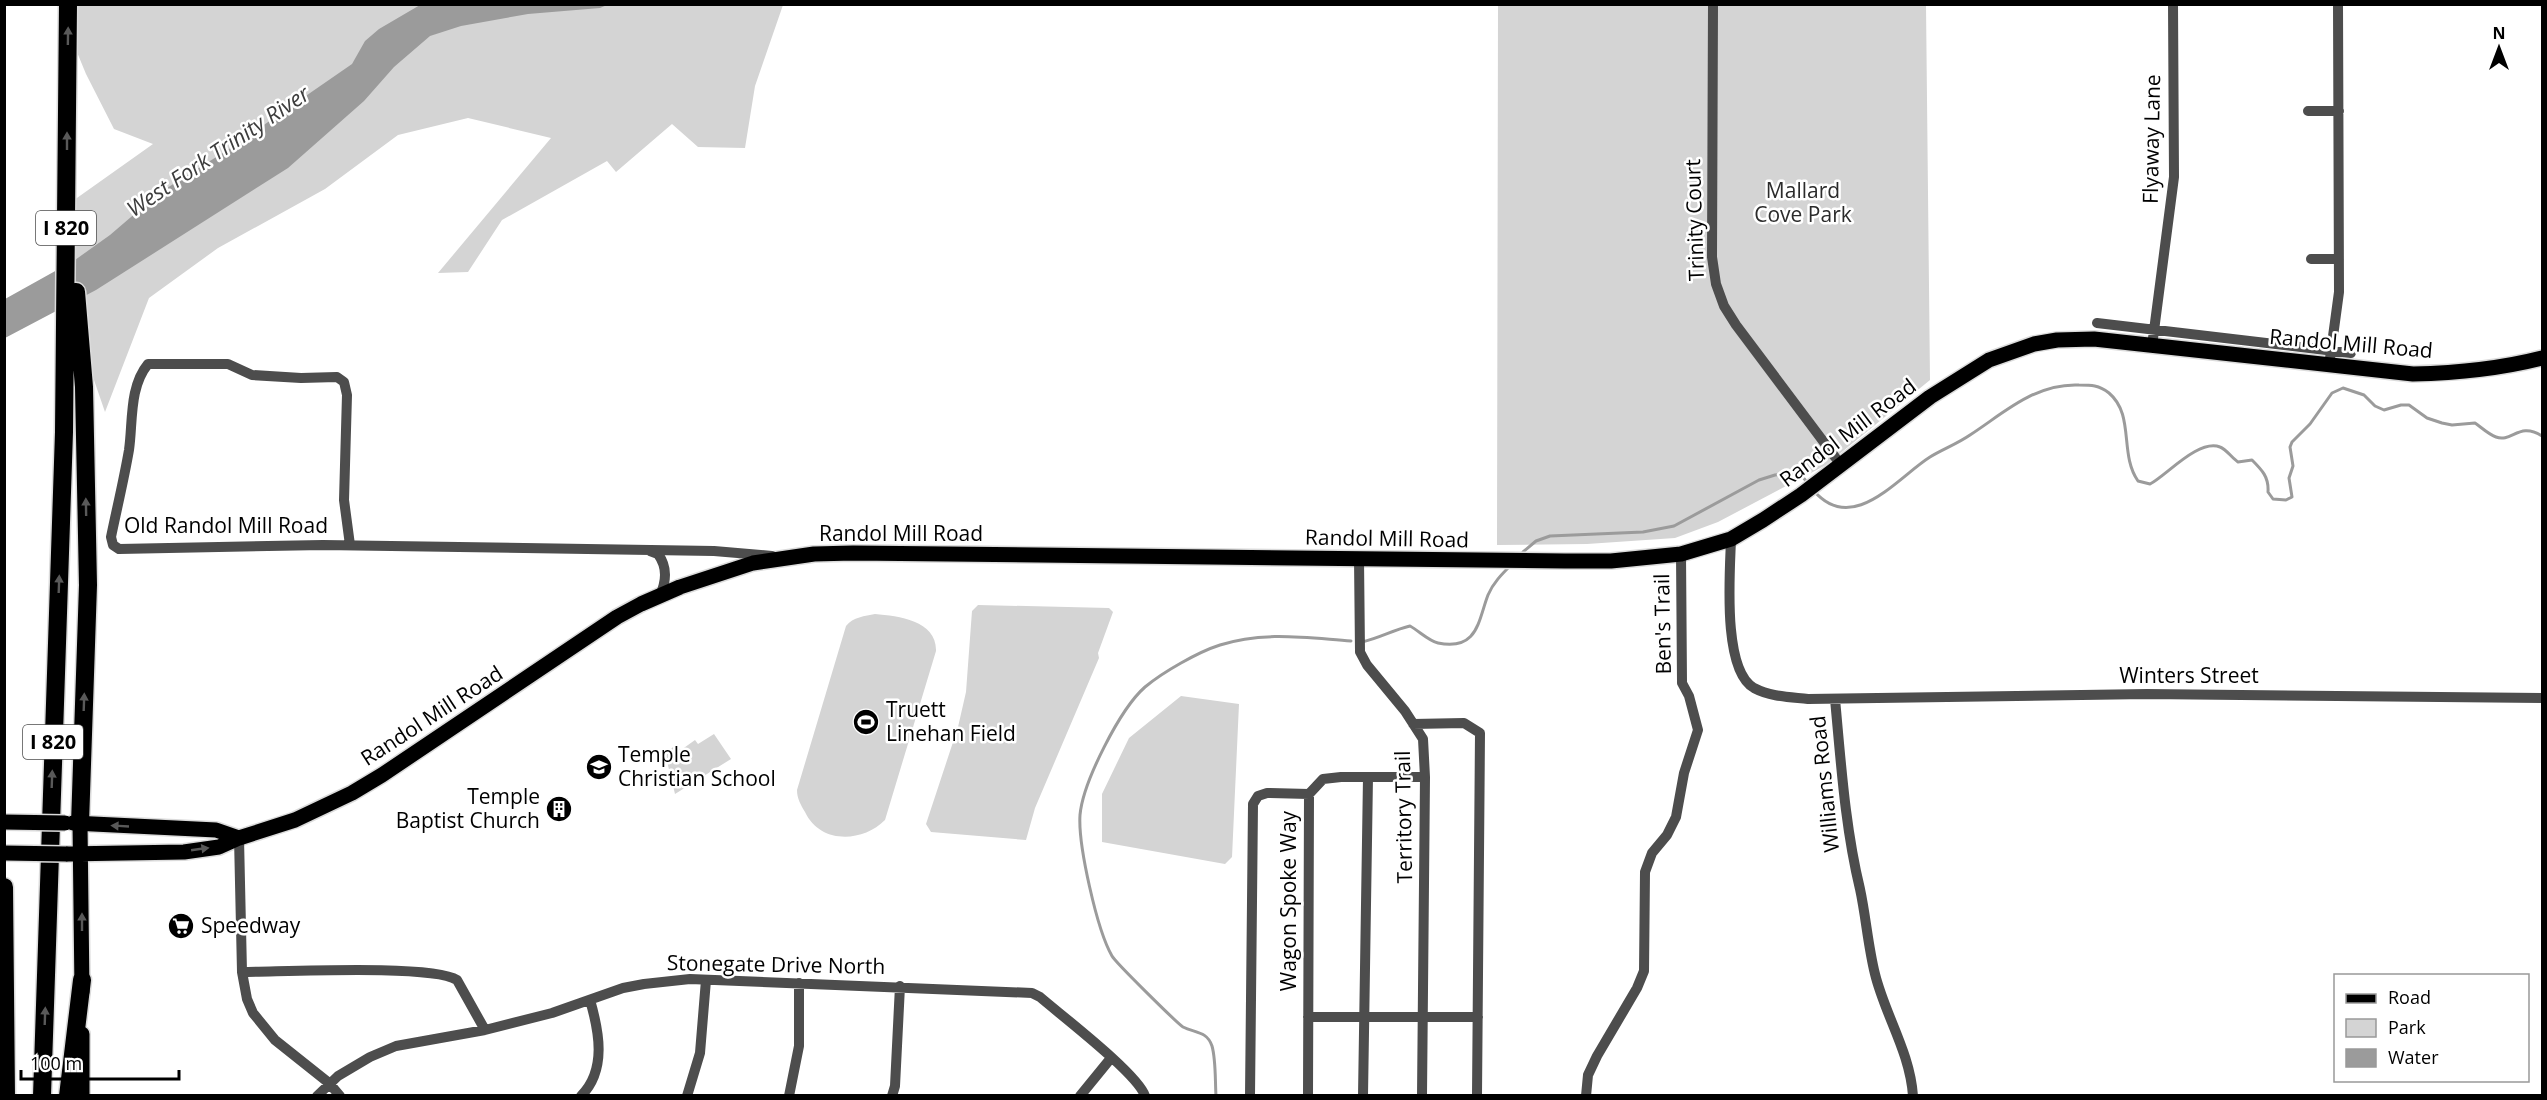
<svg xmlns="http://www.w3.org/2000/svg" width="2547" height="1100" font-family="'Open Sans',sans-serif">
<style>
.green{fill:#d4d4d4}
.water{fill:#9b9b9b}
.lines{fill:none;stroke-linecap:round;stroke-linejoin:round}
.stream{stroke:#9b9b9b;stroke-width:3}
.major-casing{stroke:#dbdbdb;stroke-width:18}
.highway-casing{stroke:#dbdbdb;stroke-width:21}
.minor{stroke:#4d4d4d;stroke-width:10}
.major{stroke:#000;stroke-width:15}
.highway{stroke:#000;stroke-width:18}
.major-bridge-casing{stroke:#dbdbdb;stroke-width:18;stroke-linecap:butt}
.major-bridge{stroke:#000;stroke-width:15}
.oneway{fill:#595959}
.labels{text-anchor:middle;stroke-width:5;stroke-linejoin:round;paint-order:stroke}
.shield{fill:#fff;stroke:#4c4c4c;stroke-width:1.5}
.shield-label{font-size:20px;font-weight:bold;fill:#000}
.street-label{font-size:21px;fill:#000;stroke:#fff}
.park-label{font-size:21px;fill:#2b2b2b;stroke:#fff}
.poi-label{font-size:21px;fill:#000;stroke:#fff;text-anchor:start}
.water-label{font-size:22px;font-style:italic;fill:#3c3c3c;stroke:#fff}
</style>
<rect width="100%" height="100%" fill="#fff"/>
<path class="green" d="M 67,5 L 783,5 L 755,86 L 745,148 L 698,147 L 672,124 L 616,172 L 607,161 L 502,220 L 468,272 L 438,273 L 551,138 L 468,118 L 398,135 L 325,189 L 218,248 L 149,298 L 105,412 L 83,348 L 60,210 L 153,144 L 114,129 L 86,74 L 67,28 Z
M 1498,5 L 1926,5 L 1930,380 L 1826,465 L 1718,522 L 1675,538 L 1587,544 L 1497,545 Z
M 978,605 L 1109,608 L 1113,612 L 1098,653 L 1099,658 L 1035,808 L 1026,840 L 931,832 L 926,824 L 958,727 L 966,692 L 972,611 Z
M 875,614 C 899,616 937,621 936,651 L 885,820 C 862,843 820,844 805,812 C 801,805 797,799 797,790 L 846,626 C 853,617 865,616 875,614 Z
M 1181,696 L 1239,704 L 1232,857 L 1225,864 L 1102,842 L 1102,794 L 1129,738 Z
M 714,734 L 731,759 L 675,794 L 665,753 L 676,745 L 681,750 L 695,740 L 698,744 Z"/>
<path class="water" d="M 420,5 L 607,5 L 600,8 L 528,14 L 461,26 L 430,36 L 394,67 L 364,101 L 288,168 L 96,290 L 5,338 L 5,299 L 75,260 L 110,235 L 159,193 L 229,149 L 352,64 L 365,41 L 379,29 Z"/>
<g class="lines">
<path class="stream" d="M 1814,491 C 1853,536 1898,477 1930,457 C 1943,449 1957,444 1970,435 C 2004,413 2035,383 2079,385 C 2091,385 2099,385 2109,393 C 2135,415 2119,454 2138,481 L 2150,484 C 2167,475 2198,439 2220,447 C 2226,449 2232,458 2238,462 L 2252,460 C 2262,470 2269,477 2268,492 L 2273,499 L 2286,500 L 2292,497 L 2289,478 L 2293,466 L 2290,447 L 2292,442 L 2310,424 L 2332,393 L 2343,388 L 2364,395 L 2375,406 L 2384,410 L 2401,405 L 2409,405 L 2427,418 L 2442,423 L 2452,425 L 2475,423 C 2481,427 2488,434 2496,437 C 2512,443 2519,421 2542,436
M 1523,552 L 1536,541 L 1550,536 L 1643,532 L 1674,526 L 1759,480 L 1775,475 L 1799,473 L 1808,483
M 1362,642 C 1380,638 1393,630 1410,626 C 1419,631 1429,641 1438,643 C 1478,651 1478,621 1488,595 C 1493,583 1502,574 1511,565
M 1216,1096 C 1215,1080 1216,1060 1212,1046 C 1207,1031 1195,1033 1183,1027 C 1177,1023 1116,963 1112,956 C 1097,930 1078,845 1080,815 C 1083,782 1120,709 1145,687 C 1163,672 1198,652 1220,645 C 1264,631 1307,638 1351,641"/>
<g class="major-casing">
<path id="major" d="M 73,823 L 216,830 L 239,838
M 80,824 L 82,992
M 66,854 L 184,852 L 219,847 L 239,838 L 295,820 L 352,793 L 382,775 L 617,617 L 641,604 L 680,587 L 753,563 L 814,554 L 853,553 L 1565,561 L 1611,561 L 1681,554 L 1731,539 L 1763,520 L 1801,495 L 1930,397 L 1989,360 L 2034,344 L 2057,340 L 2094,339 L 2413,374 C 2457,373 2499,369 2542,358
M 82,1034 L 82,1096"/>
</g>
<g class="highway-casing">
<path id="highway" d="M 76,292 L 84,387 L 88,585 L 80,824
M 4,887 L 6,1096
M 42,1096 L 64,432 L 68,4
M 68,1096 L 82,980"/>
</g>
<path class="minor" d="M 1713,4 L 1712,257 L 1716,284 L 1724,306 L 1736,325 L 1841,465
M 2308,111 L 2339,111
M 2311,259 L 2339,259
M 2097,323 L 2351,353
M 2152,346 L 2174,177 L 2173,4
M 2329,366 L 2339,292 L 2338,4
M 1731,539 C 1730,572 1722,670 1754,688 C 1771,697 1790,697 1808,699 L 2147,694 L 2542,698
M 350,545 L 344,500 L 347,395 L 344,382 L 337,377 L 301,378 L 252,375 L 228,364 L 148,364 C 129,387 133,422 129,450 C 124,479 117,508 111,537 L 113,545 L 119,549 L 323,545 L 714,551 L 772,556
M 650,551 L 658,554 C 668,568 666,581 660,596
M 1359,559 L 1360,652 L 1367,665 L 1405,711 L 1423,739 L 1425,777 L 1422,1096
M 1835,699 C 1841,763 1845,827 1860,889 C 1866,917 1868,946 1875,974 C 1885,1015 1910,1052 1913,1096
M 1413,724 L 1464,723 L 1480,733 L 1477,1096
M 239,838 L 242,972 L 247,999 L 253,1013 L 275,1040 L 329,1083 L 340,1096
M 242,972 C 281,972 432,964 457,980 L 485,1030
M 1308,1017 L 1478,1017
M 317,1096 L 338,1076 L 370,1057 L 396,1046 L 485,1030 L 552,1013 L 623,988 L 644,984 L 690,979 L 1032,993 L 1040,997 C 1062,1016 1138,1074 1145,1096
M 581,1096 C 607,1070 599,1031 590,1000
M 687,1096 L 700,1053 L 706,980
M 789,1096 L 799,1046 L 799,983
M 892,1096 L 895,1086 L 900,986
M 1080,1096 L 1111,1058
M 1250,1096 L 1253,804 L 1258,796 L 1267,793 L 1309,794
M 1308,1096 L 1309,794 L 1323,779 L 1341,777 L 1425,777
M 1363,1096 L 1368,777
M 1586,1096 L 1588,1075 L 1597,1056 L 1637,988 L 1644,971 L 1645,872 L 1652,853 L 1667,835 L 1676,817 L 1684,773 L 1698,730 L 1689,696 L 1682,683 L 1681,554"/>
<use href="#major" class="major"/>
<use href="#highway" class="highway"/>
<g class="major-bridge-casing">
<path id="major-bridge" d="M 4,822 L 65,823
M 4,853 L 66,854"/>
</g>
<use href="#major-bridge" class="major-bridge"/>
</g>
<defs><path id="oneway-solid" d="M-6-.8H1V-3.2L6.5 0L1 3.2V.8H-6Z" transform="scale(1.5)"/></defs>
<g class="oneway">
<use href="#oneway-solid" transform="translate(68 36) rotate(-89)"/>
<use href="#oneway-solid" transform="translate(67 141) rotate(-90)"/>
<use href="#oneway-solid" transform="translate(86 507) rotate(-91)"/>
<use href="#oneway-solid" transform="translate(59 584) rotate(-88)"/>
<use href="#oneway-solid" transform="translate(84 702) rotate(-88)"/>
<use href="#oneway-solid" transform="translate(52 779) rotate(-88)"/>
<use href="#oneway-solid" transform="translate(120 826) rotate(-177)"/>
<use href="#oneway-solid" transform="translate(200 849) rotate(-8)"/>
<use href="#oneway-solid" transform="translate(82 922) rotate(-90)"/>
<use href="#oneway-solid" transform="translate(45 1016) rotate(-88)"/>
</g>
<defs>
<g id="stadium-disc" transform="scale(1.35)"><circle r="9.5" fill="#000" stroke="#fff"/><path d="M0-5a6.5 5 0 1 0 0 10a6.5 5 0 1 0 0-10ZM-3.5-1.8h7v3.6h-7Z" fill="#fff"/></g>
<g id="school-disc" transform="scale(1.35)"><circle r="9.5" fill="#000" stroke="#fff"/><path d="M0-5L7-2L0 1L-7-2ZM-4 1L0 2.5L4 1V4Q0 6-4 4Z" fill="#fff"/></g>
<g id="building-disc" transform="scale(1.35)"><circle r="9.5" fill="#000" stroke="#fff"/><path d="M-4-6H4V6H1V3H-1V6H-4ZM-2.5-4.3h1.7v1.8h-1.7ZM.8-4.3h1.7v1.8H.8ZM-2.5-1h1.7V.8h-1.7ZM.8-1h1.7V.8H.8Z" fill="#fff"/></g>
<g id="supermarket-disc" transform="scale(1.35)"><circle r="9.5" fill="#000" stroke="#fff"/><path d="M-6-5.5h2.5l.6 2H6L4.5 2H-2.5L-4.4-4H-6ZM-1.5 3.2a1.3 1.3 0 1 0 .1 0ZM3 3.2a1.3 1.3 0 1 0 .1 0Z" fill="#fff"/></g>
</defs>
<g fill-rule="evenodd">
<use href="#stadium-disc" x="866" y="722"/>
<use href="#school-disc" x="599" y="767"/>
<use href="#building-disc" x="559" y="809"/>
<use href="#supermarket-disc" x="181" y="926"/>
</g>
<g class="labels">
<g class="shield">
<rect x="36" y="211" width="60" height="34" rx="4.5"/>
<rect x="23" y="725" width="60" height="34" rx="4.5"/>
</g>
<g class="shield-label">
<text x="66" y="235">I 820</text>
<text x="53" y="749">I 820</text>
</g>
<g class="street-label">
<text transform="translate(2152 139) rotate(-89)" y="7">Flyaway Lane</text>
<text transform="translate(1695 220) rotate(-92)" y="7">Trinity Court</text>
<text transform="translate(2351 344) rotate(5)" y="7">Randol Mill Road</text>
<text transform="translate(1848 433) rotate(-37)" y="7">Randol Mill Road</text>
<text x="226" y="533">Old Randol Mill Road</text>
<text x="901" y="541">Randol Mill Road</text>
<text transform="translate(1387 539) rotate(1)" y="7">Randol Mill Road</text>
<text transform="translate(1663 624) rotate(-91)" y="7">Ben's Trail</text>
<text x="2189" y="683">Winters Street</text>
<text transform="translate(432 716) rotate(-33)" y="7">Randol Mill Road</text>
<text transform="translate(1825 784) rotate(-96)" y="7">Williams Road</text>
<text transform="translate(1404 817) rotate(-91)" y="7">Territory Trail</text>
<text transform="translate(1289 901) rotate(-90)" y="7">Wagon Spoke Way</text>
<text transform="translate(776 965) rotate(1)" y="7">Stonegate Drive North</text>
</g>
<g class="park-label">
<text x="1803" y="198">Mallard<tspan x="1803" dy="24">Cove Park</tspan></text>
</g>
<g class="poi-label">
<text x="886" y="717">Truett<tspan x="886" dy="24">Linehan Field</tspan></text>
<text x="618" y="762">Temple<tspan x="618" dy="24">Christian School</tspan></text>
<text x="540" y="804" text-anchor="end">Temple<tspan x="540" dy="24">Baptist Church</tspan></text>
<text x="201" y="933">Speedway</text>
</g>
<g class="water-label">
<text transform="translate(218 151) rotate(-34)" y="8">West Fork Trinity River</text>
</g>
</g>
<rect width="2547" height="1100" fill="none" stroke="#000000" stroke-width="12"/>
<rect x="2334" y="974" width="195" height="108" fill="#ffffff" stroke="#999999" stroke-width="1.5"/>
<rect x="2346" y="994" width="30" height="9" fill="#000000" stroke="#999999" stroke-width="1.5"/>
<text x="2388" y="1004" font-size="18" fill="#000000">Road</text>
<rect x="2346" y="1019" width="30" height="18" fill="#d4d4d4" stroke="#999999" stroke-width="1.5"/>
<text x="2388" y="1034" font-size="18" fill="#000000">Park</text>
<rect x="2346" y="1049" width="30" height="18" fill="#9b9b9b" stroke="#999999" stroke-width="1.5"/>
<text x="2388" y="1064" font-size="18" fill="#000000">Water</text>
<g transform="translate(2499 48)" stroke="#ffffff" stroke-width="4.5" paint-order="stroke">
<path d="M0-4.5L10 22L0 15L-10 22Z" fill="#000000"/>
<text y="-9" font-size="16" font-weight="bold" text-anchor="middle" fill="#000000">N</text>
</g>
<path d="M21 1070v9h158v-9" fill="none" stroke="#000000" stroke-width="3"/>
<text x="30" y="1070" font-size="18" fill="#000000" stroke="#ffffff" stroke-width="4.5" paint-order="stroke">100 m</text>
</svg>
